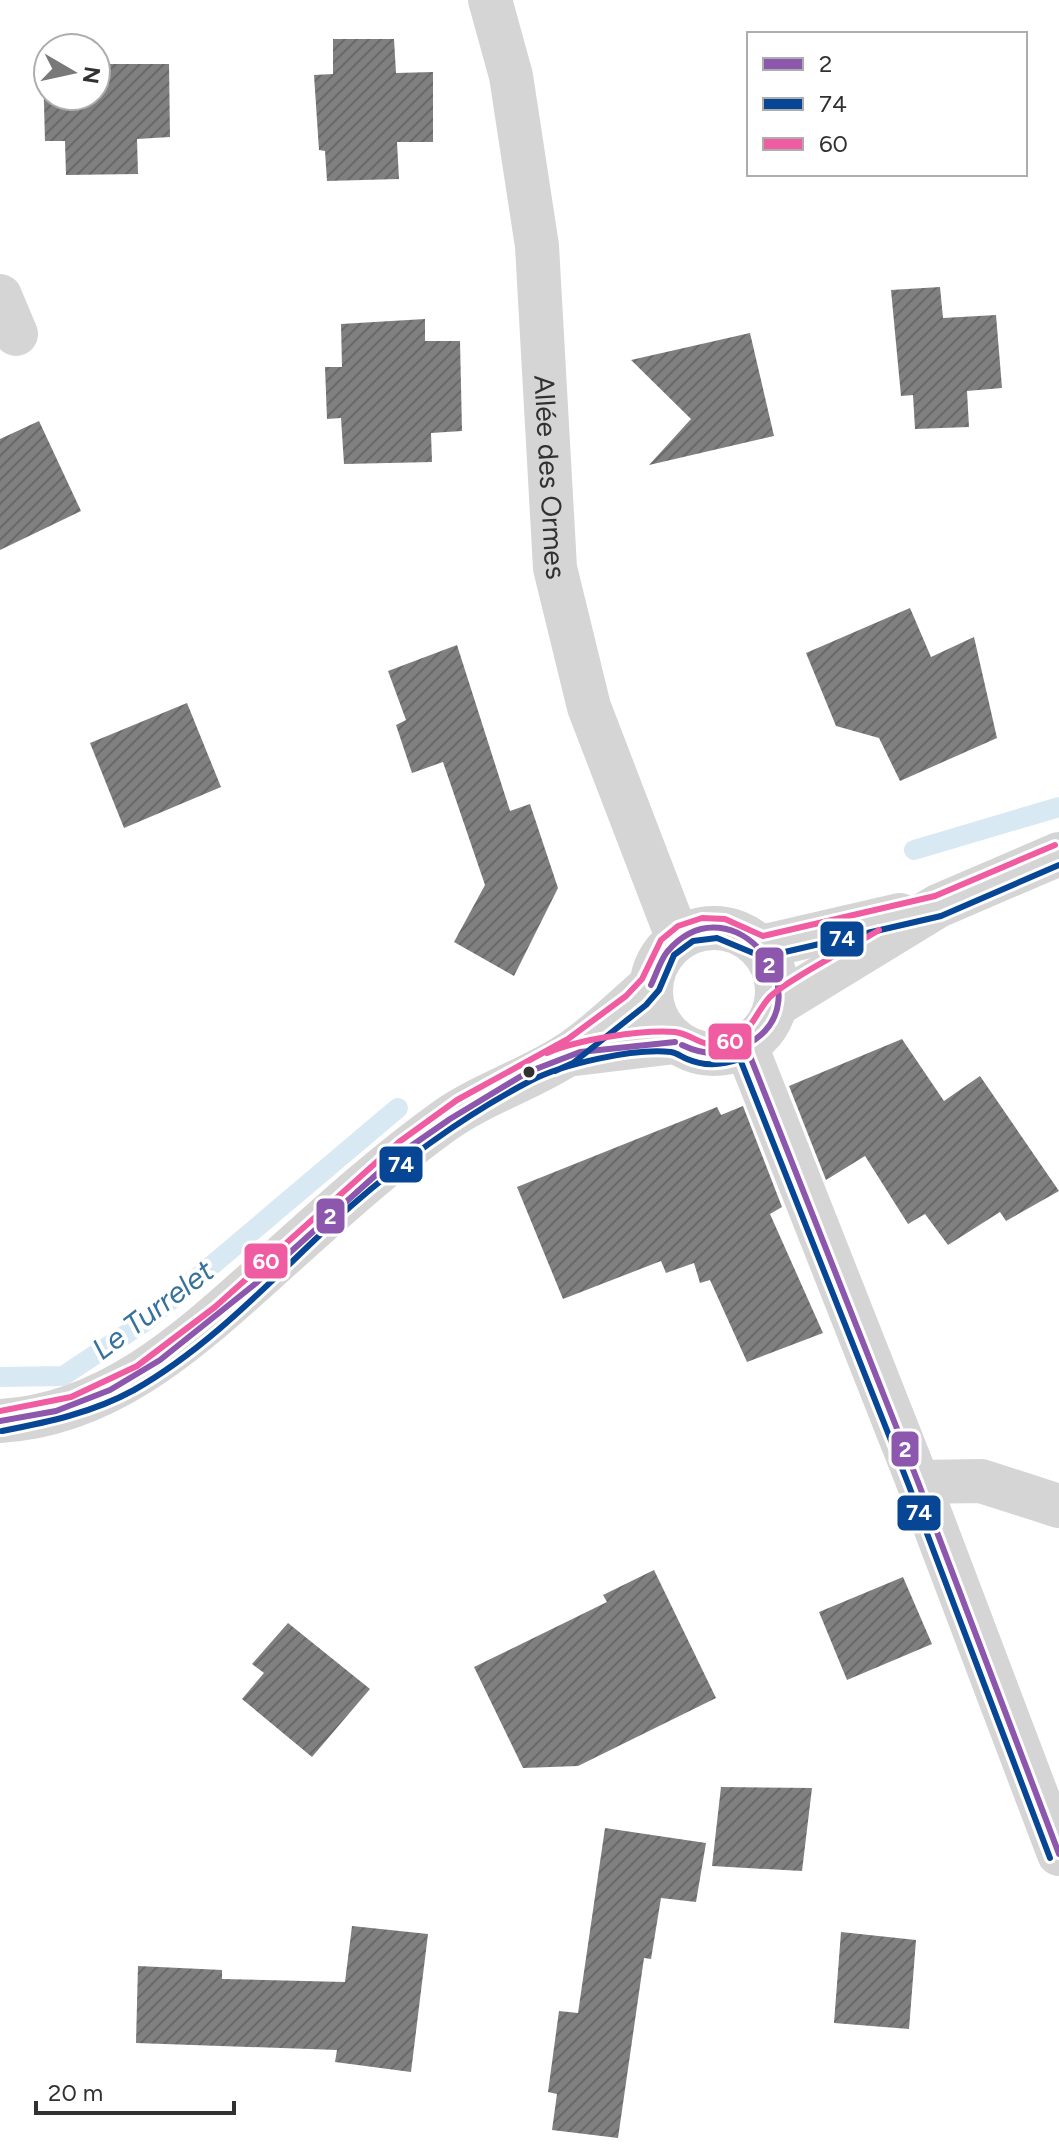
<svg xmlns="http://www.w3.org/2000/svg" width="1059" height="2149" font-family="Figtree,sans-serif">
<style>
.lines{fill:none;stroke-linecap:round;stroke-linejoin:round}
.stream{stroke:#d9e9f4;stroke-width:20}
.building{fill:url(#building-hatch)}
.street{stroke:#d5d5d5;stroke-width:44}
.bus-1-casing{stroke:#fff;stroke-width:12}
.bus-2-casing{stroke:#fff;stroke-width:12}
.bus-3-casing{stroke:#fff;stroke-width:12}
.bus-1{stroke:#8c57ac;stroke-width:6}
.bus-2{stroke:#064695;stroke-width:6}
.bus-3{stroke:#f05ca2;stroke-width:6}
.bus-dot{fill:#313131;stroke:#fff;stroke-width:3}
.labels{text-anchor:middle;stroke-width:8;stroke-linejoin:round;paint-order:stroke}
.street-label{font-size:28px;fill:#313131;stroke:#fff}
.water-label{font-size:30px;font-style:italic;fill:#37729a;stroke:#fff}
.line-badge{stroke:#fff;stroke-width:3}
.badge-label{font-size:22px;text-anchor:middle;font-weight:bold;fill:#fff}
</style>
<defs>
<pattern id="building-hatch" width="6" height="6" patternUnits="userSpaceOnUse" patternTransform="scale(2)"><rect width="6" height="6" fill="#808080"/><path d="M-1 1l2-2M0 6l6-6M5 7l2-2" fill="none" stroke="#696969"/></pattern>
</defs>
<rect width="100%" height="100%" fill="#fff"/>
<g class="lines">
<path class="stream" d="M 914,850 L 1059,807
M 0,1377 L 63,1376 L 146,1321 L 398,1108"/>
</g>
<path class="building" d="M 333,39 L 394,39 L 396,73 L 433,72 L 433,142 L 397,142 L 399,179 L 327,181 L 325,151 L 319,150 L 314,75 L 333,74 Z
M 96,64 L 169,64 L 170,137 L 137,139 L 138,174 L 66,175 L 65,141 L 45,141 L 43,67 L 48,66 L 48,96 L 96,96 Z
M 940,287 L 943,318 L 996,315 L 1002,388 L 967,391 L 969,427 L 915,429 L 913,395 L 901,396 L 891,290 Z
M 425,319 L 425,341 L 460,341 L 462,431 L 431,433 L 432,462 L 344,464 L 341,418 L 327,419 L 325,367 L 342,367 L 341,324 Z
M 750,333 L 774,436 L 649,465 L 691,419 L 631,360 Z
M 39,421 L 81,511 L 0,550 L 0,439 Z
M 910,608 L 931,657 L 974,637 L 997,738 L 900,781 L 879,738 L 836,726 L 806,653 Z
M 457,645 L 510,811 L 530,804 L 558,888 L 514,976 L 454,942 L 485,885 L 443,762 L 412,773 L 396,725 L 406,720 L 388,671 Z
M 187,703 L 221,787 L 124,828 L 90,743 Z
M 902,1039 L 944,1101 L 980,1076 L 1059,1191 L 1006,1221 L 1000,1212 L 948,1245 L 925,1214 L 908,1224 L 865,1156 L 826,1180 L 789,1086 Z
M 743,1106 L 782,1207 L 770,1214 L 823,1333 L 747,1362 L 710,1280 L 700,1283 L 694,1263 L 666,1273 L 661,1261 L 563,1299 L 517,1187 L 717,1107 L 721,1115 Z
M 654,1570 L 716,1698 L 578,1766 L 523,1768 L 474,1667 L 607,1602 L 603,1595 Z
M 903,1577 L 932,1644 L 847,1680 L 819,1612 Z
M 288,1623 L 370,1689 L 312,1757 L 242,1699 L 264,1673 L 252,1664 Z
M 721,1787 L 812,1788 L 802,1871 L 712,1866 Z
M 605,1828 L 706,1843 L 696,1902 L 661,1898 L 651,1959 L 644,1958 L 618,2138 L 552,2130 L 557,2094 L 548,2092 L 559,2011 L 578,2013 Z
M 352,1926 L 428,1934 L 411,2072 L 335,2062 L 337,2050 L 136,2043 L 138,1966 L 222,1970 L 222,1979 L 345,1982 Z
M 841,1932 L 916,1940 L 909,2029 L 834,2023 Z"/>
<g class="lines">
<g class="street">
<path id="s1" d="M 490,0 L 511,76 L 537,246 L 555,568 L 589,707 L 678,939"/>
<path d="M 0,296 L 16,334"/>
<circle cx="714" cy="991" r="63"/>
<path d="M 761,947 L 900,915"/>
<path d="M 776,1005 L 938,906 L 1059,854"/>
<path d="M 746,1046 L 918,1482 L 1059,1854"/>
<path d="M 567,1055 L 675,1042"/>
<path d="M 0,1421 C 108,1415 187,1342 264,1273 C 322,1221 380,1167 444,1121 C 482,1094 528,1080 567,1055 C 597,1036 624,1008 651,985"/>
<path d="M 918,1482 L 981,1481 L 1059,1506"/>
</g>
<g class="bus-1-casing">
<path id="bus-1" d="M 651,985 C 656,975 660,961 667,952 C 733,875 830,1001 746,1045 C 725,1057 703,1055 682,1045
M 746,1046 L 918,1482 L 1059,1854
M 0,1421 L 56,1411 L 110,1390 L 160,1360 L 255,1284 L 398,1155 L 450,1119 L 528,1072 L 580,1052 L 675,1042"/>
</g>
<g class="bus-2-casing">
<path id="bus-2" d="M 555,1071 L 573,1063 L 646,1005 L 659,990 L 674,955 L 693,941 L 717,938 L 763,957 L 941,916 L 1059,865
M 2,1431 C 48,1422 92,1413 134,1390 C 217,1343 281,1269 351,1206 C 406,1158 465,1115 530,1081 C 563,1064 633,1048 671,1052 C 677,1053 682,1057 687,1059 C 705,1067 723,1065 740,1059 L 909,1486 L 1050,1858"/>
</g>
<g class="bus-3-casing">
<path id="bus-3" d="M 547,1053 C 576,1040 643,1029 675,1032 C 692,1034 702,1048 721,1044 C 749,1039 753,1017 768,999 C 781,983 857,944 879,930
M 0,1411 L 71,1397 L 137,1366 L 215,1307 L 399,1142 L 457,1100 L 568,1039 L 626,996 L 642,979 L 661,940 L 678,926 L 702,918 L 725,919 L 763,936 L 935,896 L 1055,845"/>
</g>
<use href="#bus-1" class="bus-1"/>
<use href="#bus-2" class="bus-2"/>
<use href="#bus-3" class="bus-3"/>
</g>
<circle class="bus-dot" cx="529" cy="1072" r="7"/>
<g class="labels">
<g class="street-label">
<text dy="10" stroke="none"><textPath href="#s1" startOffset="482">Allée des Ormes</textPath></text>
</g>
<g class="water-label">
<text transform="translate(153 1310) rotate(-37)" y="10">Le Turrelet</text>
</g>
</g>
<g class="line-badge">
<rect x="819" y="920" width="46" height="38" rx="8" fill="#064695"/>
<rect x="754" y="946" width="31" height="38" rx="8" fill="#8c57ac"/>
<rect x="707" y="1022" width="46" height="39" rx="8" fill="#f05ca2"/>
<rect x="378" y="1145" width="46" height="39" rx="8" fill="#064695"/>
<rect x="315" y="1197" width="31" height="38" rx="8" fill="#8c57ac"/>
<rect x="243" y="1242" width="46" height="38" rx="8" fill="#f05ca2"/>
<rect x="890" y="1430" width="30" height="38" rx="8" fill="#8c57ac"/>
<rect x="896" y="1494" width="46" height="38" rx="8" fill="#064695"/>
</g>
<g class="badge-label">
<text x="842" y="946">74</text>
<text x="769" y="973">2</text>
<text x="730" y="1049">60</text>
<text x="401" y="1172">74</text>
<text x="330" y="1224">2</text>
<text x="266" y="1269">60</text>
<text x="905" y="1457">2</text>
<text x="919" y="1520">74</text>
</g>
<rect x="747" y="32" width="280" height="144" fill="#ffffff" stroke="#adadad" stroke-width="2"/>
<rect x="763" y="58" width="40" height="12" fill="#8c57ac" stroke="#adadad" stroke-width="2"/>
<text x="819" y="72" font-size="24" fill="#313131">2</text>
<rect x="763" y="98" width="40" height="12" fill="#064695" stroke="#adadad" stroke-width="2"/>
<text x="819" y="112" font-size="24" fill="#313131">74</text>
<rect x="763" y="138" width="40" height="12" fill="#f05ca2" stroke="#adadad" stroke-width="2"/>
<text x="819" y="152" font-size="24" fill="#313131">60</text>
<g transform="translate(72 72) rotate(99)"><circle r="38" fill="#ffffff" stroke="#adadad" stroke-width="2"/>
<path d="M0-6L14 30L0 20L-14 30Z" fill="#797979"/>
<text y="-12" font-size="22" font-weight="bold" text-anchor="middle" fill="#313131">N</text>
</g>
<path d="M36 2101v12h198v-12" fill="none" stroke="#313131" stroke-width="4"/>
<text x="48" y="2101" font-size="24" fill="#313131" stroke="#ffffff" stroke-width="6" paint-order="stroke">20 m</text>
</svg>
